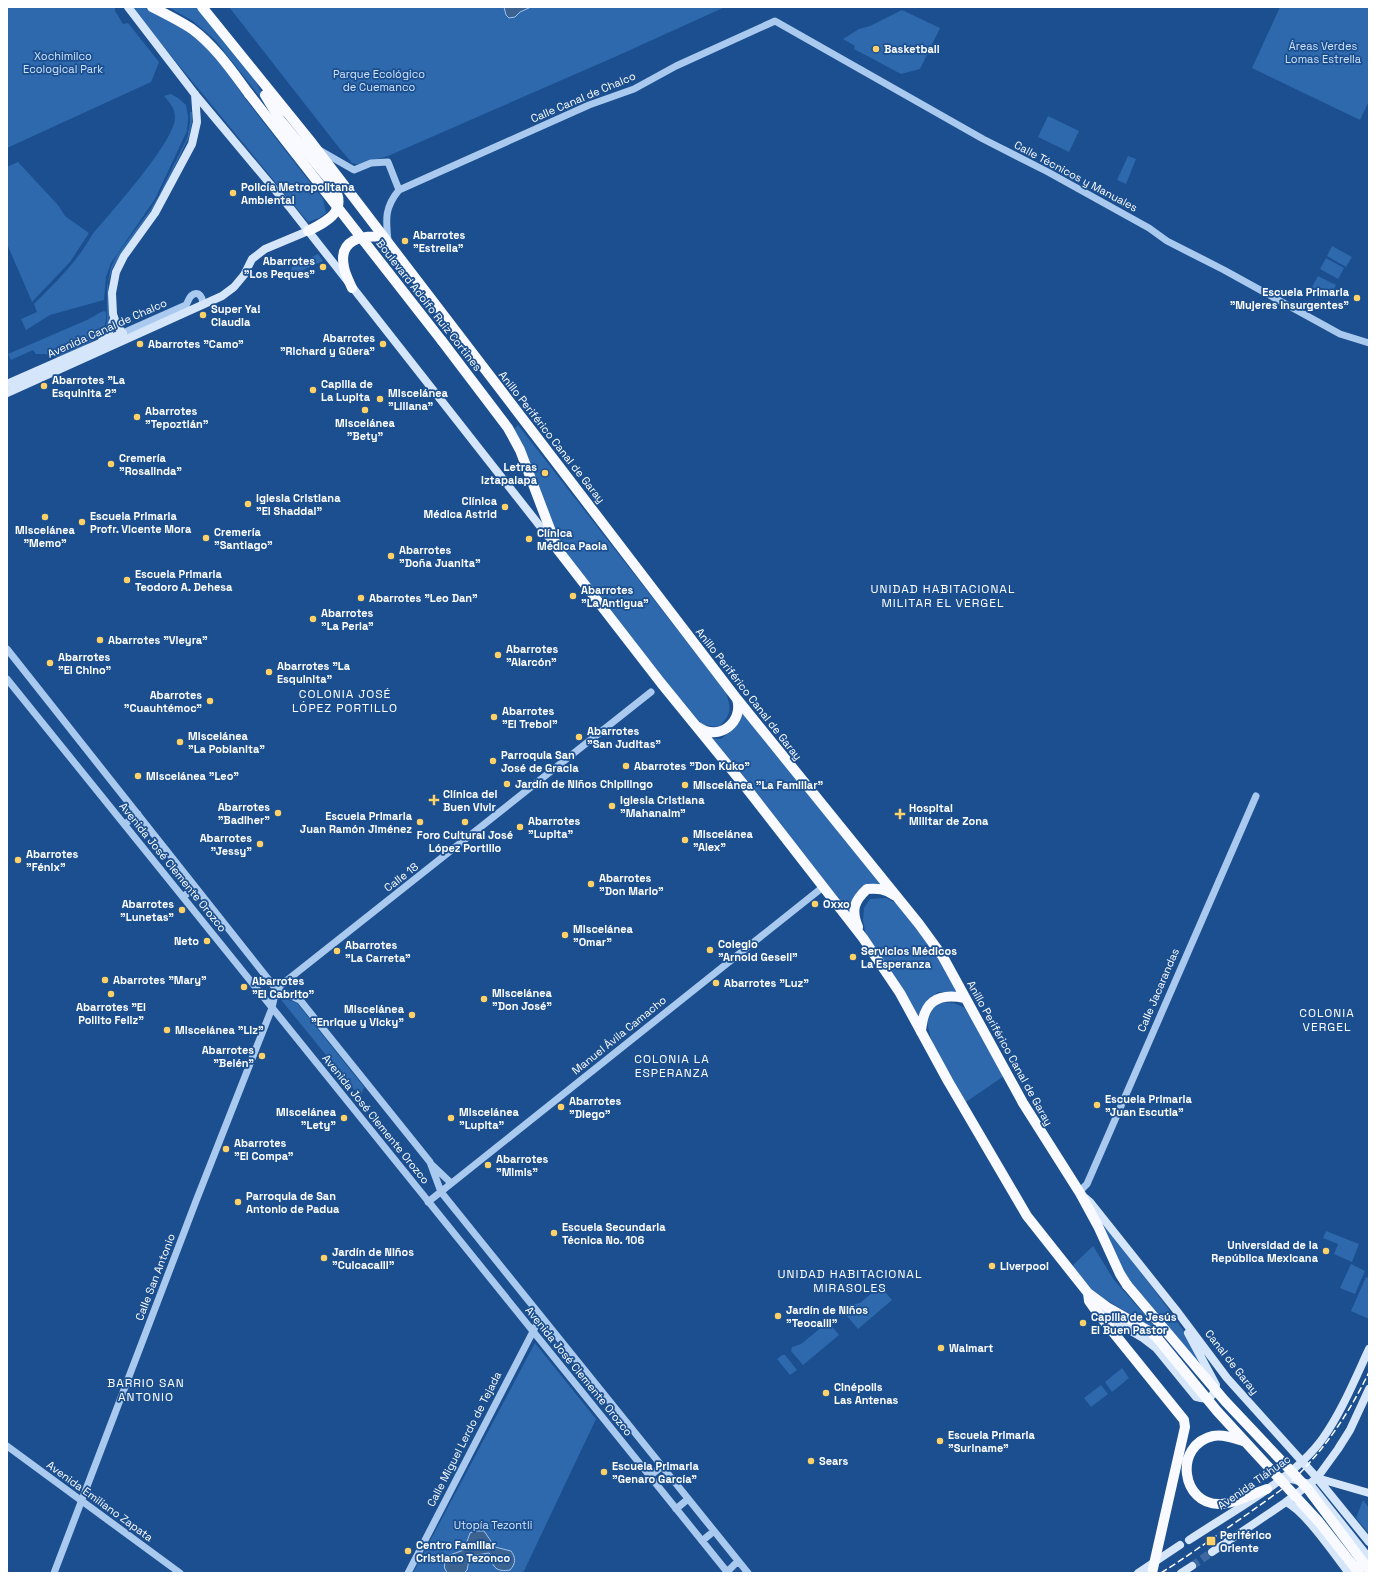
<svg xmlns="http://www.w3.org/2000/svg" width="1376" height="1580" font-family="'Space Grotesk',sans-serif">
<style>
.green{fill:#2e69ad}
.water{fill:#3c6290;stroke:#9cc4f0}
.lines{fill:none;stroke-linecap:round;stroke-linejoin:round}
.secondary-tunnel{stroke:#3d69a0;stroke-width:8;stroke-dasharray:8 4;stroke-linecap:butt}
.tertiary{stroke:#a9c9ee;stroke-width:7}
.secondary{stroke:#d6e6fa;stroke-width:8}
.trunk{stroke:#f8faff;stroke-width:10}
.rail{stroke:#fff;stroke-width:1.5;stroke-dasharray:7 3;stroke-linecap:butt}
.trunk-bridge{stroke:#f8faff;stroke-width:10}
.poi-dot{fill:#ffd166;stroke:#1b4f8f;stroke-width:1.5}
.labels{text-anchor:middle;stroke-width:3.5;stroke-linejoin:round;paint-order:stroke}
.park-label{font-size:11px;fill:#cfe3fa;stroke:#1b4f8f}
.poi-label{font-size:11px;font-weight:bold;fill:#fff;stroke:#1b4f8f;text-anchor:start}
.street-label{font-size:11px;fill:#fff;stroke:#1b4f8f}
.neighbourhood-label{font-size:12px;letter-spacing:1px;fill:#fff;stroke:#1b4f8f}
</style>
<rect width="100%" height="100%" fill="#1b4f8f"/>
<path class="green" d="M 7,7 L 115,7 L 115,11 L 123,24 L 128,23 L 159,62 L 152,80 L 151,82 L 7,148 Z
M 131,7 L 144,7 L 164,16 L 198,38 L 221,63 L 244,97 L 323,199 L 326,213 L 319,218 L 308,222 Z
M 168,7 L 196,7 L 255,80 L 271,111 L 215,40 L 193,21 Z
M 229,7 L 725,7 L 617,56 L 388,156 L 360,164 L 355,164 L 352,163 L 340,149 Z
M 1280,7 L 1369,7 L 1369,101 L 1360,120 L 1252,68 Z
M 902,10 L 940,28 L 920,69 L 901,74 L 854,49 L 855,46 L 843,39 L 859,29 L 870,26 Z
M 171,94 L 178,98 L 186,105 L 188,117 L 187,131 L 155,199 L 111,263 L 106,277 L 104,300 L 50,315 L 26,330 L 21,319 L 37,312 L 34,304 C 55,283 77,262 92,235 C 110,213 174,143 175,118 C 175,108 170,103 164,96 Z
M 190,112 L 192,112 L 192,122 L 189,137 L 159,199 L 113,267 L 108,283 L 109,322 L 105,331 L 103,333 L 107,322 L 107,286 L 111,267 L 117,255 L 150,210 L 158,197 L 187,138 L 190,124 Z
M 1048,116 L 1079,131 L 1069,152 L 1038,137 Z
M 1128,156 L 1136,159 L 1126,184 L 1117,180 Z
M 18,162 L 58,205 L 65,216 L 89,233 L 70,262 L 32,302 L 7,244 L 7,167 Z
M 1332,246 L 1352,257 L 1346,267 L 1327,256 Z
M 318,254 L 323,261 L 288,277 L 292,267 Z
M 1326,258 L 1344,268 L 1338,279 L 1320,269 Z
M 1318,276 L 1336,285 L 1330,297 L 1312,287 Z
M 104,311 L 106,312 C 109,341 78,348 57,358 L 46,354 L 36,354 L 33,350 L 11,360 L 8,354 L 87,320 C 93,317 98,313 104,311 Z
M 518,425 L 726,692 C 731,709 732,714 719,727 L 696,724 L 555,549 L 524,447 L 514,429 Z
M 739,707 L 883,885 L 866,887 L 851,915 L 706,738 L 721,739 C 733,730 741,723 739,707 Z
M 886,898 L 900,905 L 938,957 L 959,995 L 955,992 L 938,992 L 925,1004 L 919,1019 L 866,937 L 863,920 L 864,908 L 870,899 Z
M 278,996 L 297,1003 L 364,1087 L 360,1097 Z
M 939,1002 L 953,1003 L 966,1008 L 1004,1076 L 963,1104 L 936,1057 L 927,1023 L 932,1009 Z
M 1102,1225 L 1112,1234 L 1167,1307 L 1183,1330 L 1208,1378 L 1129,1281 L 1111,1248 Z
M 1326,1231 L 1359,1244 L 1352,1262 L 1334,1254 L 1338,1244 L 1323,1238 Z
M 1093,1246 L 1114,1280 L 1161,1333 L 1090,1290 L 1070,1268 Z
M 1351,1264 L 1365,1271 L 1355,1294 L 1340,1288 Z
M 1366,1277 L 1369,1278 L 1369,1319 L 1351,1311 Z
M 880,1286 L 892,1300 L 858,1329 L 842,1310 L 848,1305 L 860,1303 Z
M 827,1320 L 839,1335 L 803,1365 L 791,1351 L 792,1347 L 801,1344 L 822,1327 Z
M 535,1343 L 596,1419 L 523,1573 L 413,1573 Z
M 782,1355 L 785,1355 L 797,1370 L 790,1375 L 777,1359 Z
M 1122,1368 L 1129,1378 L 1112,1392 L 1105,1382 Z
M 1101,1385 L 1108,1394 L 1091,1407 L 1084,1398 Z
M 1363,1500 L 1369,1508 L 1369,1534 L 1356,1518 Z"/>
<path class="water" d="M 504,7 L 531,7 L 520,12 L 515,17 L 509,18 L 506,15 Z
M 475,1531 L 484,1531 L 495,1547 L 511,1551 C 516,1558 516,1563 510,1570 C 497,1572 492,1568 491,1555 L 489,1553 L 470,1556 L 467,1570 L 464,1573 L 448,1573 C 442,1568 445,1562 447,1556 L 464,1550 L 470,1533 Z"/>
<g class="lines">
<path class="secondary-tunnel" d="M 1192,1566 L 1212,1552"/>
<path class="tertiary" d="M 321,151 L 354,170 L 371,163 L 388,162 L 399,190
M 388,241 C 386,220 384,208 399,190 L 589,105 L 634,89 L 676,66 L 775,21 L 983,139 L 1048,172 L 1149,228 L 1167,241 L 1224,270 L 1340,334 L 1369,343
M 123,333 L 186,305 C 188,302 189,298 191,296 C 199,289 204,299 202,305
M 7,649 L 276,989 L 300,1000 L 430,1162 L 441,1192 L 748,1573
M 7,679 L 728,1573
M 125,824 L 138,814
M 183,897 L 195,887
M 431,1164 L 451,1183
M 1079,1192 L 1087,1184 L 1256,796
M 428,1202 L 823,887
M 7,1446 L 180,1573
M 650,1476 L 662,1466
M 676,1509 L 688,1499
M 702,1541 L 714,1531
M 727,1572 L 738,1561
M 54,1573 L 196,1201 L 272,1008 L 276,989 L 651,692
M 408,1573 L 541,1316"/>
<path class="secondary" d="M 128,7 L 194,93 L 291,209 L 554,544
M 101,342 L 108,334 L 114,319
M 7,384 L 123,333 L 117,326 L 113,314 L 112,293 L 116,272 L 124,256 L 155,213 L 192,144 L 197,122 L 195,94
M 7,393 L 222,296 L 234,287 L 244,275 L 252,259 L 265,249 L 308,231
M 1083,1196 L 1090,1202 L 1176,1310 L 1227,1378 L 1317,1478 L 1369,1542
M 1099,1312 L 1143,1338 L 1156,1348 L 1196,1397 C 1209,1401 1214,1397 1216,1385 L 1188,1333
M 1283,1477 L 1310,1484 L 1369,1558
M 1317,1478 L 1369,1493
M 1286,1502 C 1306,1512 1334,1554 1349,1573
M 1189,1540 C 1231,1512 1294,1479 1323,1438 C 1342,1411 1355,1379 1369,1349
M 1212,1552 L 1286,1502 L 1317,1478 L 1338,1449 L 1350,1430 L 1369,1389
M 1138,1573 L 1180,1545
M 1181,1573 L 1192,1566"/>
<path class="trunk" d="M 152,7 C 166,14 180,21 192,29 C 215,46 232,71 249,94
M 202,7 L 312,143 L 737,699 L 919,924 L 943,957 L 1023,1103 L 1080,1193 L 1098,1226 L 1120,1274 L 1127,1285
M 265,95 L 280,120 L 332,183 C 349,210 330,220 308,231
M 352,288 C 349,281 345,274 344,267 C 338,239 362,235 383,237
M 442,341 L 508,428 L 520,450 L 558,550 L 661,683 L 744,785 L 863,938 L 900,993 L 948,1081 L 1027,1216 L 1088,1293 L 1107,1307 L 1149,1331 L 1158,1339
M 698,727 C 719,742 744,722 737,699
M 858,927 C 851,910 854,901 867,889 C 878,888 885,889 894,895
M 921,1032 C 923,1003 936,992 965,998
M 1088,1293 L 1089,1301 L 1096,1311 L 1184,1420 L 1185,1427 L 1152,1573
M 1243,1441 C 1234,1438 1223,1434 1213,1436 C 1173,1445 1181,1506 1221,1504 C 1234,1504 1254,1493 1267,1489"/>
<path class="rail" d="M 1161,1573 C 1191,1554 1220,1533 1249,1513 C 1265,1501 1283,1490 1297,1476 C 1327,1446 1351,1410 1369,1372"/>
<path class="trunk-bridge" d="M 249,94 L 442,341
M 1127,1285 L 1225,1401 L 1308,1489 L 1369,1570
M 1158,1339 L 1217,1411 L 1319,1522 L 1359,1573"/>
</g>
<g class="poi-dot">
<circle cx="876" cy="49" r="4"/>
<circle cx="233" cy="193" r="4"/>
<circle cx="405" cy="241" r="4"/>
<circle cx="323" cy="267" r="4"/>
<circle cx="1357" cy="298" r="4"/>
<circle cx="203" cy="315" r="4"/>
<circle cx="140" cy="344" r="4"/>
<circle cx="383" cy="344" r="4"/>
<circle cx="44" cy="386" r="4"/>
<circle cx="313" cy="390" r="4"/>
<circle cx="380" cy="399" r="4"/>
<circle cx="365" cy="410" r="4"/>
<circle cx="137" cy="417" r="4"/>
<circle cx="111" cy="464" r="4"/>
<circle cx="545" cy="473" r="4"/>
<circle cx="248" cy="504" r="4"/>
<circle cx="505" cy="507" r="4"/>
<circle cx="45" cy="517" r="4"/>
<circle cx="82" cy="522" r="4"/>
<circle cx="206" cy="538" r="4"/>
<circle cx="529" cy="539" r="4"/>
<circle cx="391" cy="556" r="4"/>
<circle cx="127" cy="580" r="4"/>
<circle cx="573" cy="596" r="4"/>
<circle cx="361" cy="598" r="4"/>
<circle cx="313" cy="619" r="4"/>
<circle cx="100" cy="640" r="4"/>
<circle cx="498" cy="655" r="4"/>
<circle cx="50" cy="663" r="4"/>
<circle cx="269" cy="672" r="4"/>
<circle cx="210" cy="701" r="4"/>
<circle cx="494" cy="717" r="4"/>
<circle cx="579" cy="737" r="4"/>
<circle cx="180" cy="742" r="4"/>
<circle cx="493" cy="761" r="4"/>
<circle cx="626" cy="766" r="4"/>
<circle cx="138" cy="776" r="4"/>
<circle cx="507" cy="784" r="4"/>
<circle cx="685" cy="785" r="4"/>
<path d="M432 794h4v4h4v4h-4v4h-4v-4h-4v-4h4z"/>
<circle cx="612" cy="806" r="4"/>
<circle cx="278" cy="813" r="4"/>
<path d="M898 808h4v4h4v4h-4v4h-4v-4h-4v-4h4z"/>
<circle cx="420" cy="822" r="4"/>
<circle cx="465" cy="822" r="4"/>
<circle cx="520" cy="827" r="4"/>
<circle cx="685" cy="840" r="4"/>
<circle cx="260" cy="844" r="4"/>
<circle cx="18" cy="860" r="4"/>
<circle cx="591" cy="884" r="4"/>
<circle cx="815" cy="904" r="4"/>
<circle cx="182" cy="910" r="4"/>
<circle cx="565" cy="935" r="4"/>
<circle cx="207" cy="941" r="4"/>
<circle cx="710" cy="950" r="4"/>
<circle cx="337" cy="951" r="4"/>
<circle cx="853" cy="957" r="4"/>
<circle cx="105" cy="980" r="4"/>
<circle cx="716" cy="983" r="4"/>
<circle cx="244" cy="987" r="4"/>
<circle cx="111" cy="994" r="4"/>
<circle cx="484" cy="999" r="4"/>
<circle cx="412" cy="1015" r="4"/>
<circle cx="167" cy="1030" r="4"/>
<circle cx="262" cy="1056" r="4"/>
<circle cx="1097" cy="1105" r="4"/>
<circle cx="561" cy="1107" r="4"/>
<circle cx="344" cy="1118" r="4"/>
<circle cx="451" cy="1118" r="4"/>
<circle cx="226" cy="1149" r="4"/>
<circle cx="488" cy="1165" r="4"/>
<circle cx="238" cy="1202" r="4"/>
<circle cx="554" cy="1233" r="4"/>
<circle cx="1326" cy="1251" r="4"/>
<circle cx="324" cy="1258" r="4"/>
<circle cx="992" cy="1266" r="4"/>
<circle cx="778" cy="1316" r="4"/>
<circle cx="1083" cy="1323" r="4"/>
<circle cx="941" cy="1348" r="4"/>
<circle cx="826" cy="1393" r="4"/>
<circle cx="940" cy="1441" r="4"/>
<circle cx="811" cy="1461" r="4"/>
<circle cx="604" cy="1472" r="4"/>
<rect x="1206" y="1536" width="10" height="10" rx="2"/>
<circle cx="408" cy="1551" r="4"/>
</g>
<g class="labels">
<g class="park-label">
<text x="1323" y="50">Áreas Verdes<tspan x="1323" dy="13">Lomas Estrella</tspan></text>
<text x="63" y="60">Xochimilco<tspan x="63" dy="13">Ecological Park</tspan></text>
<text x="379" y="78">Parque Ecológico<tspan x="379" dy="13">de Cuemanco</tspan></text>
<text x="493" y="1529">Utopía Tezontli</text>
</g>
<g class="poi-label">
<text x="884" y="53">Basketball</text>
<text x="241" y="191">Policía Metropolitana<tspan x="241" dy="13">Ambiental</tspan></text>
<text x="413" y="239">Abarrotes<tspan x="413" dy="13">"Estrella"</tspan></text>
<text x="315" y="265" text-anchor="end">Abarrotes<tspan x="315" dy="13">"Los Peques"</tspan></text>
<text x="1349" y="296" text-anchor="end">Escuela Primaria<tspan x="1349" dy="13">"Mujeres Insurgentes"</tspan></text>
<text x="211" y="313">Super Ya!<tspan x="211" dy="13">Claudia</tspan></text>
<text x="375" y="342" text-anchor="end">Abarrotes<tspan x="375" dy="13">"Richard y Güera"</tspan></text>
<text x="148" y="348">Abarrotes "Camo"</text>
<text x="52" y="384">Abarrotes "La<tspan x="52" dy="13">Esquinita 2"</tspan></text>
<text x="321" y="388">Capilla de<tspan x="321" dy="13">La Lupita</tspan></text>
<text x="388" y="397">Miscelánea<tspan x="388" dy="13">"Liliana"</tspan></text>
<text x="145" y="415">Abarrotes<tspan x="145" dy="13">"Tepoztlán"</tspan></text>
<text x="365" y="427" text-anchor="middle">Miscelánea<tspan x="365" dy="13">"Bety"</tspan></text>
<text x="119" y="462">Cremería<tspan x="119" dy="13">"Rosalinda"</tspan></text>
<text x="537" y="471" text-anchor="end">Letras<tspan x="537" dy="13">Iztapalapa</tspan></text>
<text x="256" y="502">Iglesia Cristiana<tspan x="256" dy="13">"El Shaddai"</tspan></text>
<text x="497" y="505" text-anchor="end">Clínica<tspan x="497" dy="13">Médica Astrid</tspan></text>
<text x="90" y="520">Escuela Primaria<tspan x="90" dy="13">Profr. Vicente Mora</tspan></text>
<text x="45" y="534" text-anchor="middle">Miscelánea<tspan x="45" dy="13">"Memo"</tspan></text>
<text x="214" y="536">Cremería<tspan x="214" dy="13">"Santiago"</tspan></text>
<text x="537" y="537">Clínica<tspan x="537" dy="13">Médica Paola</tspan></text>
<text x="399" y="554">Abarrotes<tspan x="399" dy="13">"Doña Juanita"</tspan></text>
<text x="135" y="578">Escuela Primaria<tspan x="135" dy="13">Teodoro A. Dehesa</tspan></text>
<text x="581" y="594">Abarrotes<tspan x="581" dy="13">"La Antigua"</tspan></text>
<text x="369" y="602">Abarrotes "Leo Dan"</text>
<text x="321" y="617">Abarrotes<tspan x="321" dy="13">"La Perla"</tspan></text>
<text x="108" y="644">Abarrotes "Vieyra"</text>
<text x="506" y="653">Abarrotes<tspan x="506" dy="13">"Alarcón"</tspan></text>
<text x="58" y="661">Abarrotes<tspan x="58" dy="13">"El Chino"</tspan></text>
<text x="277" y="670">Abarrotes "La<tspan x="277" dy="13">Esquinita"</tspan></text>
<text x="202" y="699" text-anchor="end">Abarrotes<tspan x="202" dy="13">"Cuauhtémoc"</tspan></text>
<text x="502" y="715">Abarrotes<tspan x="502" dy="13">"El Trebol"</tspan></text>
<text x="587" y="735">Abarrotes<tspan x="587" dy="13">"San Juditas"</tspan></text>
<text x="188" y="740">Miscelánea<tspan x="188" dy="13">"La Poblanita"</tspan></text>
<text x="501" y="759">Parroquia San<tspan x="501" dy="13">José de Gracia</tspan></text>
<text x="634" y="770">Abarrotes "Don Kuko"</text>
<text x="146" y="780">Miscelánea "Leo"</text>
<text x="515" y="788">Jardín de Niños Chipilingo</text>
<text x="693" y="789">Miscelánea "La Familiar"</text>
<text x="443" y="798">Clínica del<tspan x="443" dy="13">Buen Vivir</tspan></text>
<text x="620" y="804">Iglesia Cristiana<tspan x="620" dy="13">"Mahanaim"</tspan></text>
<text x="270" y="811" text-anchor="end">Abarrotes<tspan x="270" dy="13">"Badiher"</tspan></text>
<text x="909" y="812">Hospital<tspan x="909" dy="13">Militar de Zona</tspan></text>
<text x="412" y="820" text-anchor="end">Escuela Primaria<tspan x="412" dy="13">Juan Ramón Jiménez</tspan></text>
<text x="528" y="825">Abarrotes<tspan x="528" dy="13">"Lupita"</tspan></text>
<text x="693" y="838">Miscelánea<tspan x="693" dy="13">"Alex"</tspan></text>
<text x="465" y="839" text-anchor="middle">Foro Cultural José<tspan x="465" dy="13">López Portillo</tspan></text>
<text x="252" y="842" text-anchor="end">Abarrotes<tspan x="252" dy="13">"Jessy"</tspan></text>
<text x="26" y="858">Abarrotes<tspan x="26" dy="13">"Fénix"</tspan></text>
<text x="599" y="882">Abarrotes<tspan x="599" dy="13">"Don Mario"</tspan></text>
<text x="174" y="908" text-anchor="end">Abarrotes<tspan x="174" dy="13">"Lunetas"</tspan></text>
<text x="823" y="908">Oxxo</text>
<text x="573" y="933">Miscelánea<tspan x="573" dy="13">"Omar"</tspan></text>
<text x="199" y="945" text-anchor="end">Neto</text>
<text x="718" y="948">Colegio<tspan x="718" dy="13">"Arnold Gesell"</tspan></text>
<text x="345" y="949">Abarrotes<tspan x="345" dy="13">"La Carreta"</tspan></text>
<text x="861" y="955">Servicios Médicos<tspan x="861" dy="13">La Esperanza</tspan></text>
<text x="113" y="984">Abarrotes "Mary"</text>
<text x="252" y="985">Abarrotes<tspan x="252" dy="13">"El Cabrito"</tspan></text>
<text x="724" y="987">Abarrotes "Luz"</text>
<text x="492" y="997">Miscelánea<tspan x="492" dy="13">"Don José"</tspan></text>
<text x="111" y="1011" text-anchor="middle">Abarrotes "El<tspan x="111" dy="13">Pollito Feliz"</tspan></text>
<text x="404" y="1013" text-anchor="end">Miscelánea<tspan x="404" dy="13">"Enrique y Vicky"</tspan></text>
<text x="175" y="1034">Miscelánea "Liz"</text>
<text x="254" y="1054" text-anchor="end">Abarrotes<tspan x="254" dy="13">"Belén"</tspan></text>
<text x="1105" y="1103">Escuela Primaria<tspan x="1105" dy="13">"Juan Escutia"</tspan></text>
<text x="569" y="1105">Abarrotes<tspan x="569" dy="13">"Diego"</tspan></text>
<text x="336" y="1116" text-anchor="end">Miscelánea<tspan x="336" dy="13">"Lety"</tspan></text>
<text x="459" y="1116">Miscelánea<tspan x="459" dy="13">"Lupita"</tspan></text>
<text x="234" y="1147">Abarrotes<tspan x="234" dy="13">"El Compa"</tspan></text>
<text x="496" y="1163">Abarrotes<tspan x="496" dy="13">"Mimis"</tspan></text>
<text x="246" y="1200">Parroquia de San<tspan x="246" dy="13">Antonio de Padua</tspan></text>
<text x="562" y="1231">Escuela Secundaria<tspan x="562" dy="13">Técnica No. 106</tspan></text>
<text x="1318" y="1249" text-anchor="end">Universidad de la<tspan x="1318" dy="13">República Mexicana</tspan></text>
<text x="332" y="1256">Jardín de Niños<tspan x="332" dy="13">"Cuicacalli"</tspan></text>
<text x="1000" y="1270">Liverpool</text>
<text x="786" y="1314">Jardín de Niños<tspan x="786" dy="13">"Teocalli"</tspan></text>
<text x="1091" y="1321">Capilla de Jesús<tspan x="1091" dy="13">El Buen Pastor</tspan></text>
<text x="949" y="1352">Walmart</text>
<text x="834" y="1391">Cinépolis<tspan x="834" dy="13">Las Antenas</tspan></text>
<text x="948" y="1439">Escuela Primaria<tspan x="948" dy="13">"Suriname"</tspan></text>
<text x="819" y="1465">Sears</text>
<text x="612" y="1470">Escuela Primaria<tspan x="612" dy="13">"Genaro García"</tspan></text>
<text x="1220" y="1539">Periférico<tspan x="1220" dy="13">Oriente</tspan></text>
<text x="416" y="1549">Centro Familiar<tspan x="416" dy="13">Cristiano Tezonco</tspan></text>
</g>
<g class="street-label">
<text transform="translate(583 97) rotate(-23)" y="4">Calle Canal de Chalco</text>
<text transform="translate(1076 176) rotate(28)" y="4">Calle Técnicos y Manuales</text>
<text transform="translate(429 305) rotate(52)" y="4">Boulevard Adolfo Ruiz Cortines</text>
<text transform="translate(107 328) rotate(-24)" y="4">Avenida Canal de Chalco</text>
<text transform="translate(552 437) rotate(52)" y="4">Anillo Periférico Canal de Garay</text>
<text transform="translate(749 694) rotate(52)" y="4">Anillo Periférico Canal de Garay</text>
<text transform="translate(173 867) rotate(51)" y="4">Avenida José Clemente Orozco</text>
<text transform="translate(401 877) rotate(-38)" y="4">Calle 18</text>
<text transform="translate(1158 990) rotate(-67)" y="4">Calle Jacarandas</text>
<text transform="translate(619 1035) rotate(-39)" y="4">Manuel Ávila Camacho</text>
<text transform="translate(1010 1053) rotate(61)" y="4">Anillo Periférico Canal de Garay</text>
<text transform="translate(376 1119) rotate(51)" y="4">Avenida José Clemente Orozco</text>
<text transform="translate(155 1277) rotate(-69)" y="4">Calle San Antonio</text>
<text transform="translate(1232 1362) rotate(52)" y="4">Canal de Garay</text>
<text transform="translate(579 1371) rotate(51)" y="4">Avenida José Clemente Orozco</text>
<text transform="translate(464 1439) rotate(-63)" y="4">Calle Miguel Lerdo de Tejada</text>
<text transform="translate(1254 1482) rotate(-35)" y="4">Avenida Tláhuac</text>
<text transform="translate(100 1501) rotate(36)" y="4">Avenida Emiliano Zapata</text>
</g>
<g class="neighbourhood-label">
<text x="943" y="593">UNIDAD HABITACIONAL<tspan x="943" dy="14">MILITAR EL VERGEL</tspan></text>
<text x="345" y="698">COLONIA JOSÉ<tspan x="345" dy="14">LÓPEZ PORTILLO</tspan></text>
<text x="1327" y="1017">COLONIA<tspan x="1327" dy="14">VERGEL</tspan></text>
<text x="672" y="1063">COLONIA LA<tspan x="672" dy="14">ESPERANZA</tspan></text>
<text x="850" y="1278">UNIDAD HABITACIONAL<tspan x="850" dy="14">MIRASOLES</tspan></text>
<text x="146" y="1387">BARRIO SAN<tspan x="146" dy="14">ANTONIO</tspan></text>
</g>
</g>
<rect width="1376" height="1580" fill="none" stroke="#ffffff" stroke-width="16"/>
</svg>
